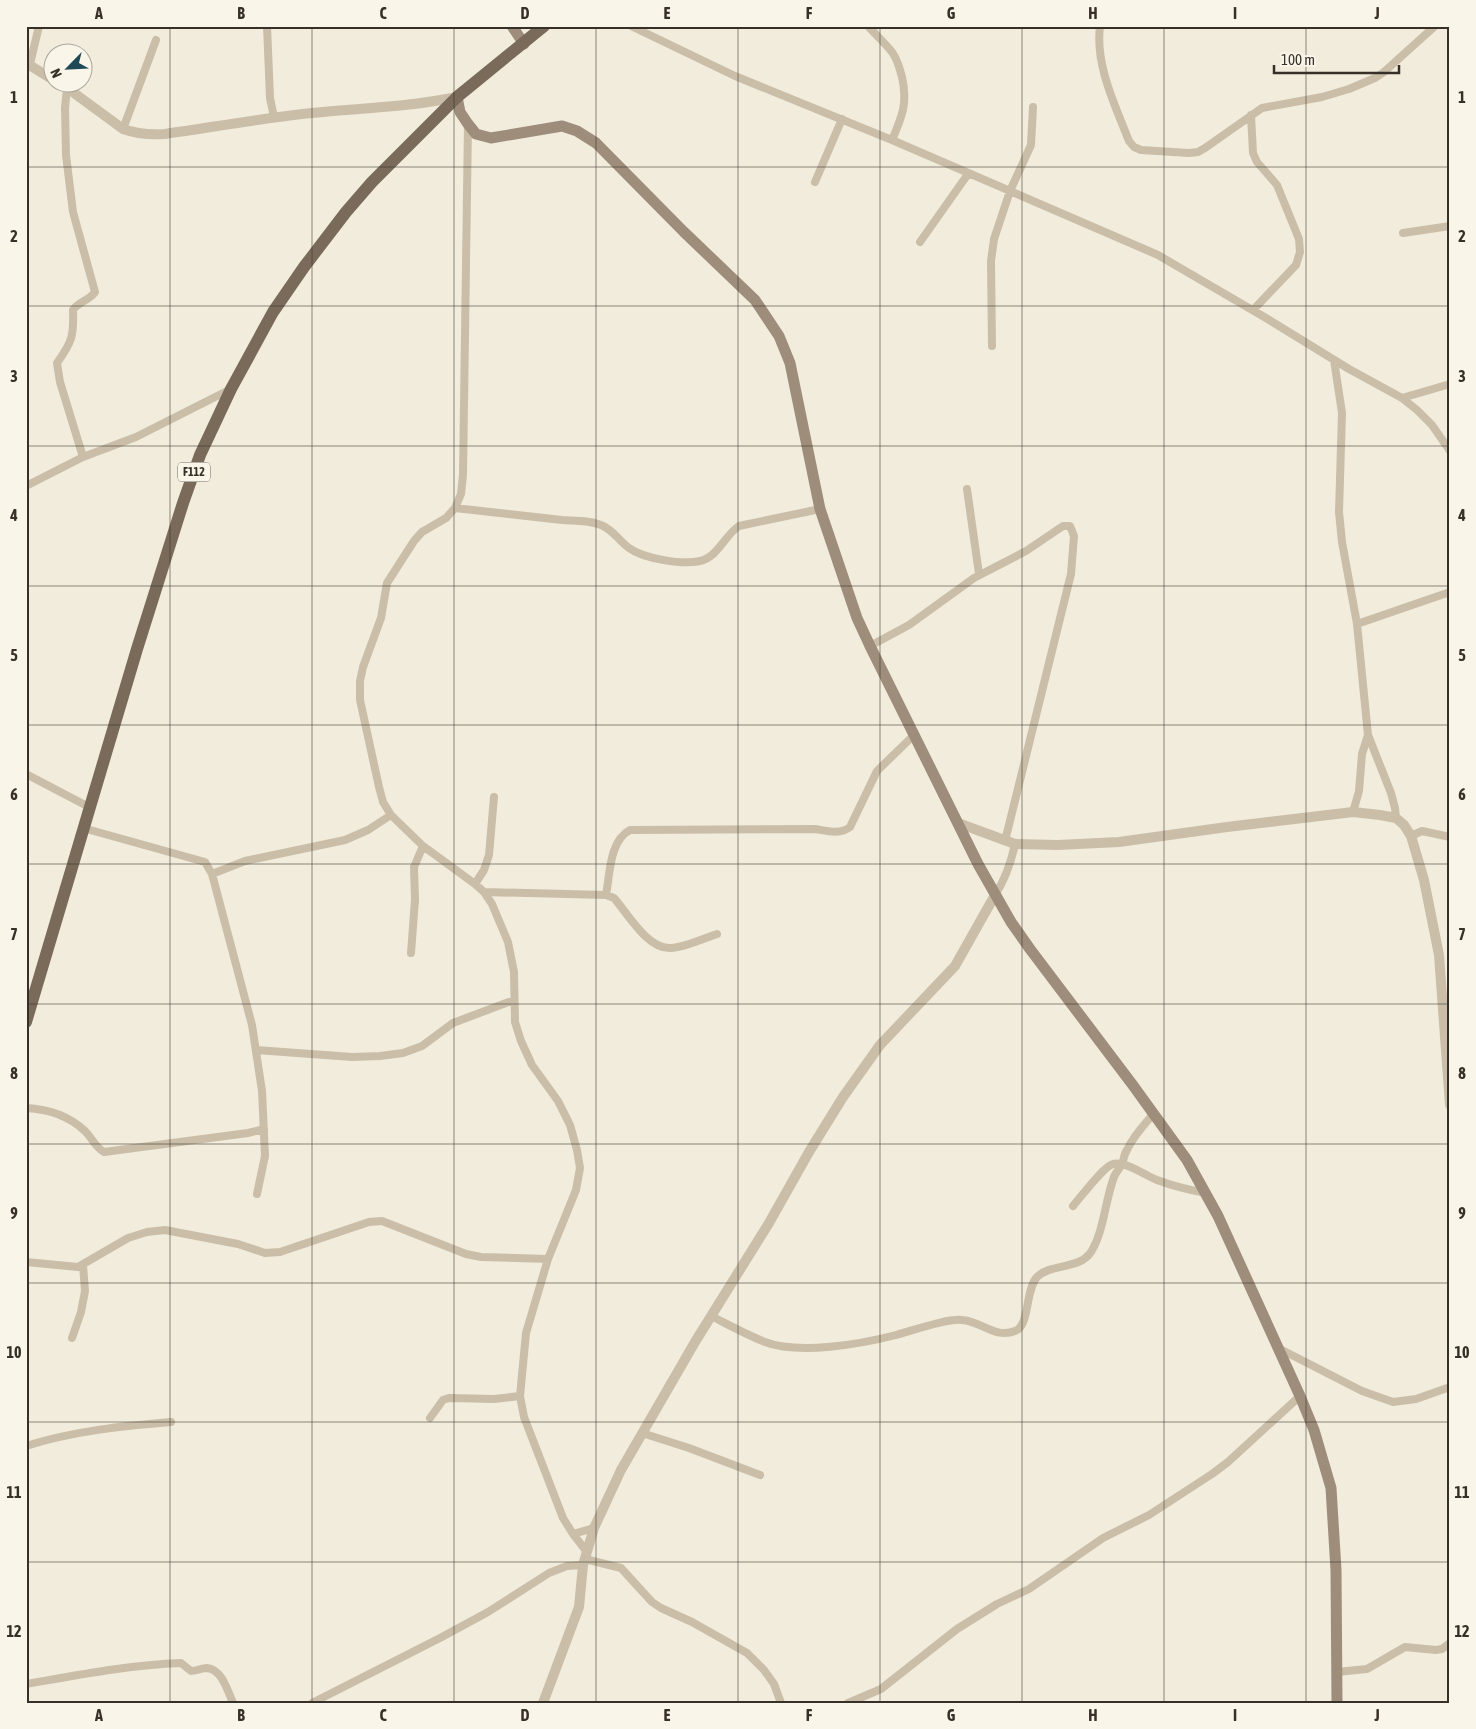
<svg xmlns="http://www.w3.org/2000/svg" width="1476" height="1729" font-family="'Asap Condensed',sans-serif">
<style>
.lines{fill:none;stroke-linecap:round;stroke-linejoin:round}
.minor{stroke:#cabea8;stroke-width:8}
.tertiary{stroke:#cabea8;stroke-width:10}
.secondary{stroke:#9e8d7a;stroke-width:11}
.primary{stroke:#796a5a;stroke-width:12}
.grid{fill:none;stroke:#373028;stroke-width:1;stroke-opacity:0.55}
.labels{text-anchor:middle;stroke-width:4.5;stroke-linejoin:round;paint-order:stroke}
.shield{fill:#f9f5e9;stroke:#716b62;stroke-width:1}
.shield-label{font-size:12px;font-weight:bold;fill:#373028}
.neatline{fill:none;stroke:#373028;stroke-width:2}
.grid-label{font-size:16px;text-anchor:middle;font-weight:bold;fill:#373028}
</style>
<rect width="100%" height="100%" fill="#f2ecdd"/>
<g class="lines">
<path class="minor" d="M 267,26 L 270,98 L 274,117
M 631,26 L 735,76 L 892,140 L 1158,255 L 1266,318 L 1349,369 L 1402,398 L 1417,410 L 1432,425 L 1450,451
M 868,26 C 876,35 885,43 892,52 C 897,59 900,69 902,77 C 908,103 902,117 892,140
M 1100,26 C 1095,65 1115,105 1129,141 L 1134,147 L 1141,150 L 1189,153 L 1198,152 L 1205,148 L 1262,108 L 1322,97 L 1349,89 L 1375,78 L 1384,72 L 1435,26
M 30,64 L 39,26
M 67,88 L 65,108 L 66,155 L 73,212 L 95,292 C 89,301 79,301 73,310 C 74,336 72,342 57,363 L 60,382 L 83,457
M 1251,115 L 1253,153 L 1257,162 L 1277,185 L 1299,239 L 1300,252 L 1296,265 L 1253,310
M 468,124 L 463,475 L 461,494 L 455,508 L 446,518 L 422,532 L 414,541 L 387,583 L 381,618 L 363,667 L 360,681 L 360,700 L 379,787 L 383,802 L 391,815 L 423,846 L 475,884 L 484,892 L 492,904 L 508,942 L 514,972 L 515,1022 L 521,1041 L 532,1065 L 558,1101 L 570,1125 L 577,1150 L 580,1168 L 576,1190 L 548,1259 L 526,1333 L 520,1396 L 524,1417 L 563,1518 L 573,1534 L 587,1552
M 123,129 L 156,40
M 815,182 L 842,119
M 1403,233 L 1450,226
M 920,242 L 968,174
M 992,346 L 991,261 L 994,239 L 1010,191 L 1031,145 L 1033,107
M 1334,360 L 1342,413 L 1339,512 L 1342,542 L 1357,624 L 1368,735 L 1391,793 L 1395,808 L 1396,818
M 1402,398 L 1450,384
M 26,486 L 83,457 L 136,437 L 229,390
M 967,489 L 979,574
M 455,508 C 491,512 526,516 562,520 C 574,521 592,520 603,526 C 614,531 620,542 629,548 C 644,559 683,565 700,561 C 718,557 725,535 739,526 L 820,509
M 1357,624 L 1450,592
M 870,646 L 909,625 L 974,578 L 1026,551 L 1063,526 L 1070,526 L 1074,536 L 1071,574 L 1005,841
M 26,774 L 89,807
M 1353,812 L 1359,791 L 1362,754 L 1368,735
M 83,828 L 205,862 L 212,874 L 252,1025 L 262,1091 L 265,1156 L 257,1194
M 1411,836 L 1422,831 L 1450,837
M 212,874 L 245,861 L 345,840 L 368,830 L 391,815
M 475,884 L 484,870 L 489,855 L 494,797
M 484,892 L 606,895 L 614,898 C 628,914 648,950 671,948 C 683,948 705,938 717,934
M 606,895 C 610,875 609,841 630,830 L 815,829 C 827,831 840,835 850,827 L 877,771 L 914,735
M 995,895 C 1006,878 1011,863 1015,844
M 411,953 L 415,900 L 414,867 L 423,846
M 256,1050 L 352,1057 L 380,1056 L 403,1053 L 422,1046 L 453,1023 L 514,1000
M 26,1108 C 48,1109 69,1116 85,1131 C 92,1138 95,1147 104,1152 L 248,1133 L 264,1129
M 1073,1206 C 1080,1198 1104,1166 1113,1164 C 1125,1161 1145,1175 1157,1180 C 1173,1186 1189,1190 1206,1193
M 26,1262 L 78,1267 L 128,1238 L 147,1232 L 165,1230 L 238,1244 L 265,1253 L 280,1252 L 369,1222 L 382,1221 L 466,1254 L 481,1257 L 548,1259
M 711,1316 C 729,1325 747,1335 765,1342 C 799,1355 861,1344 896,1335 C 911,1331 948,1318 962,1320 C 981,1321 995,1339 1015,1331 C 1030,1326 1025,1290 1037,1277 C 1051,1263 1079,1270 1091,1252 C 1104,1231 1105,1201 1114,1177 C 1116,1172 1120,1168 1122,1164 C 1124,1159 1124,1154 1127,1150 C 1133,1136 1144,1125 1154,1113
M 72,1338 L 81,1312 L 85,1291 L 83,1265
M 1278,1348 L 1362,1391 L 1393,1402 L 1416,1399 L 1450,1387
M 430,1418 L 443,1400 L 449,1398 L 494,1399 L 520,1396
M 642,1433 L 689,1448 L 760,1475
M 26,1446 C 73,1431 123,1426 171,1422
M 573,1534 L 594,1528
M 585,1559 L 621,1568 L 652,1602 L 661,1608 L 692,1622 L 747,1653 L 764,1670 L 774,1684 L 781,1703
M 1337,1672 L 1367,1669 L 1405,1647 L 1436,1650 L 1442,1649 L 1450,1643
M 26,1684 C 78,1675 129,1665 181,1663 L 191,1671 C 196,1671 202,1668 207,1668 C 222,1669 228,1692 233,1703
M 312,1703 L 440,1638 L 488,1612 L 549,1573 L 567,1566 L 583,1565
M 848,1703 L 881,1689 L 957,1629 L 997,1604 L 1029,1589 L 1103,1538 L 1149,1515 L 1212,1474 L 1228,1462 L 1300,1396"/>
<path class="tertiary" d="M 26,63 L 52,79
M 59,82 L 123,129 C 137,134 150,135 165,134 C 214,127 263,118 312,113 C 361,108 409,107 457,97
M 958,823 L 1015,844 L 1058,845 L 1119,842 L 1227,827 L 1353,812 L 1380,815 L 1396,818 L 1404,825 L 1411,836 L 1424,880 L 1439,955 L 1450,1105
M 543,1703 L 579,1607 L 583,1565 L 594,1528 L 621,1470 L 695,1342 L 769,1223 L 809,1152 L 843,1097 L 880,1045 L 955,966 L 995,895"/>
<path class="secondary" d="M 512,26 L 524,44
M 457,97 L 460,112 L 468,124 L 476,134 L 491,138 L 562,126 L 577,131 L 596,143 L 684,232 L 755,300 L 779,336 L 790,363 L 820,509 L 857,618 L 870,646 L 978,864 L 1011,922 L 1030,949 L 1132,1084 L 1187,1160 L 1218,1216 L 1300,1396 L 1314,1430 L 1331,1488 L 1336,1570 L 1337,1703"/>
<path class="primary" d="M 26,1022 L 137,649 L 183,503 L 200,455 L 231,389 L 273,312 L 304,267 L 346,212 L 372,182 L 457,97 L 544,26"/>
</g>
<path class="grid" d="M 170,26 L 170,1703M 312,26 L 312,1703M 454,26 L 454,1703M 596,26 L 596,1703M 738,26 L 738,1703M 880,26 L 880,1703M 1022,26 L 1022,1703M 1164,26 L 1164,1703M 1306,26 L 1306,1703M 26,167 L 1450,167M 26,306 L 1450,306M 26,446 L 1450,446M 26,586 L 1450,586M 26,725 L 1450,725M 26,864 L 1450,864M 26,1004 L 1450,1004M 26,1144 L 1450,1144M 26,1283 L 1450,1283M 26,1422 L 1450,1422M 26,1562 L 1450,1562"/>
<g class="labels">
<rect class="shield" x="178" y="462.5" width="32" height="19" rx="4"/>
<g class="shield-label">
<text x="194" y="476">F112</text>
</g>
</g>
<rect width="1476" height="1729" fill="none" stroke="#f9f5e9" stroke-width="55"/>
<g transform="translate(68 68) rotate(246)"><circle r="24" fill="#f9f5e9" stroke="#aba69c"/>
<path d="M0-4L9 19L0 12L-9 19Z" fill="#1e4a58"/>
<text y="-8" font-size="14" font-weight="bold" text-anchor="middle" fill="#373028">N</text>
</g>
<path d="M1274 65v8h125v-8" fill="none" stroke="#373028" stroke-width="2.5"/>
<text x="1281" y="65" font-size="15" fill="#373028" stroke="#f9f5e9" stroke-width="4" paint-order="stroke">100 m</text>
<rect x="28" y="28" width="1420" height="1674" class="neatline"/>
<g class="grid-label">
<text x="99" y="19">A</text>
<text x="241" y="19">B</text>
<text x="383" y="19">C</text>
<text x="525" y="19">D</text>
<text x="667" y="19">E</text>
<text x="809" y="19">F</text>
<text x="951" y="19">G</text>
<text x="1093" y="19">H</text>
<text x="1235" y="19">I</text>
<text x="1377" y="19">J</text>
<text x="14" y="103">1</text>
<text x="1462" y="103">1</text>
<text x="14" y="242">2</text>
<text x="1462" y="242">2</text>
<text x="14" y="382">3</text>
<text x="1462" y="382">3</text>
<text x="14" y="521">4</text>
<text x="1462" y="521">4</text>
<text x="14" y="661">5</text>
<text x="1462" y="661">5</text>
<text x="14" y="800">6</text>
<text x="1462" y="800">6</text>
<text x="14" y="940">7</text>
<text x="1462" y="940">7</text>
<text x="14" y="1079">8</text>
<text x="1462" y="1079">8</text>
<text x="14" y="1219">9</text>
<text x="1462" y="1219">9</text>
<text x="14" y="1358">10</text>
<text x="1462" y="1358">10</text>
<text x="14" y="1498">11</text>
<text x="1462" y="1498">11</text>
<text x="14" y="1637">12</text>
<text x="1462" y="1637">12</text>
<text x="99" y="1721">A</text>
<text x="241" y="1721">B</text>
<text x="383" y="1721">C</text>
<text x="525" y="1721">D</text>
<text x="667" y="1721">E</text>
<text x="809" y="1721">F</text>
<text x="951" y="1721">G</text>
<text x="1093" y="1721">H</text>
<text x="1235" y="1721">I</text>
<text x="1377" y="1721">J</text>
</g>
</svg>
